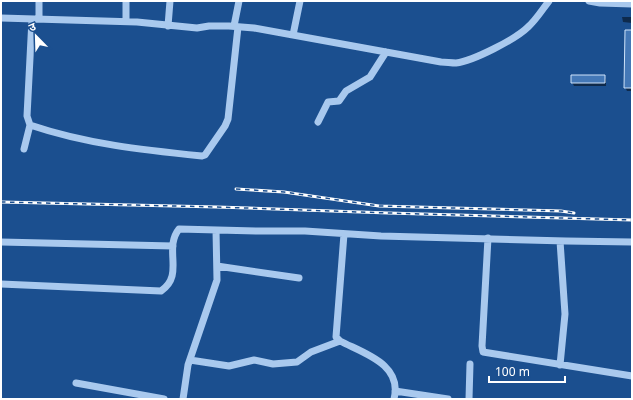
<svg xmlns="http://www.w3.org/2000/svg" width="633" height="400" font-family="'Noto Sans','Noto Sans Devanagari',sans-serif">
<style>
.shadow{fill:#0007}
.building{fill:#4478b7;stroke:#cfe3fa}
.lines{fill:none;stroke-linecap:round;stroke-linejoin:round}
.minor{stroke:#a9c9ee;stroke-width:7}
.rail-casing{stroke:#fff;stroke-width:3}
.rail{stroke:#1b4f8f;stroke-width:1.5;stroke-dasharray:4.5;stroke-linecap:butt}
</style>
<rect width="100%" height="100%" fill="#1b4f8f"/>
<path class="shadow" d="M 622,17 L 632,17 L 632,23 L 623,22 Z
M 632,31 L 632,91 L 627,91 L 625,87 Z
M 604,76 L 606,80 L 606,86 L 574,86 L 572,82 Z"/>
<path class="building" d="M 625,30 L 632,30 L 632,88 L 624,88 Z
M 571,75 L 605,75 L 605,83 L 571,83 Z"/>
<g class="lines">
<path class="minor" d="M 589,1 L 600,3 L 632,4
M 1,18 L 137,22 L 197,28 L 209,26 L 229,26 L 254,28 L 441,62 C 446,62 451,63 456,63 C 473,61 516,39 528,27 C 536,20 542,10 549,1
M 39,19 L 39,1
M 126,21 L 126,1
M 168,26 L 170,1
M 234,26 L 239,1
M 293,35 L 300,1
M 318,122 L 328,102 L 339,101 L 346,91 L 370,77 L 386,52
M 30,125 C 86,144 143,150 202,156 L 205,155 L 225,126 L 228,119 L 238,27
M 24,149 L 30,125 L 27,116 L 32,19
M 344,234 L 336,337 L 340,341 C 363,353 403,364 394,399
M 488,238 L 482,346 L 483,352 L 632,376
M 1,242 L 173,246
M 217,266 L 299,278
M 1,284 L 161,291 C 185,275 163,249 179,229 L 257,231 L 305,231 L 381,236 L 566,241 L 632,242
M 190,360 L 229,366 L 254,360 L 273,364 L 297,362 L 311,352 L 340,341
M 560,365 L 565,314 L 560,241
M 76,383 L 164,399
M 395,391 L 448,399
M 183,399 L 188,365 L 217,280 L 216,230
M 469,399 L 470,364"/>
<g class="rail-casing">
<path id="rail" d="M 236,189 L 284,192 L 379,206 L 561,211 L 574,213
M 1,202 L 217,207 L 388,213 L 632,220"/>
</g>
<use href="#rail" class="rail"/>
</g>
<rect width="633" height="400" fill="none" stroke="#ffffff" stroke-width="4"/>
<g transform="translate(36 36) rotate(337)" stroke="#1b4f8f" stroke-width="3" paint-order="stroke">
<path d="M0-3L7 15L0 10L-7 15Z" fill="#ffffff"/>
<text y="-6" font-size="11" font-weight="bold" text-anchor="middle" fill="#ffffff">उ</text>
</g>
<path d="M489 376v6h76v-6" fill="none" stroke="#ffffff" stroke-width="2"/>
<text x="495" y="376" font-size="12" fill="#ffffff" stroke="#1b4f8f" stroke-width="3" paint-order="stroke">100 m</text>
</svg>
